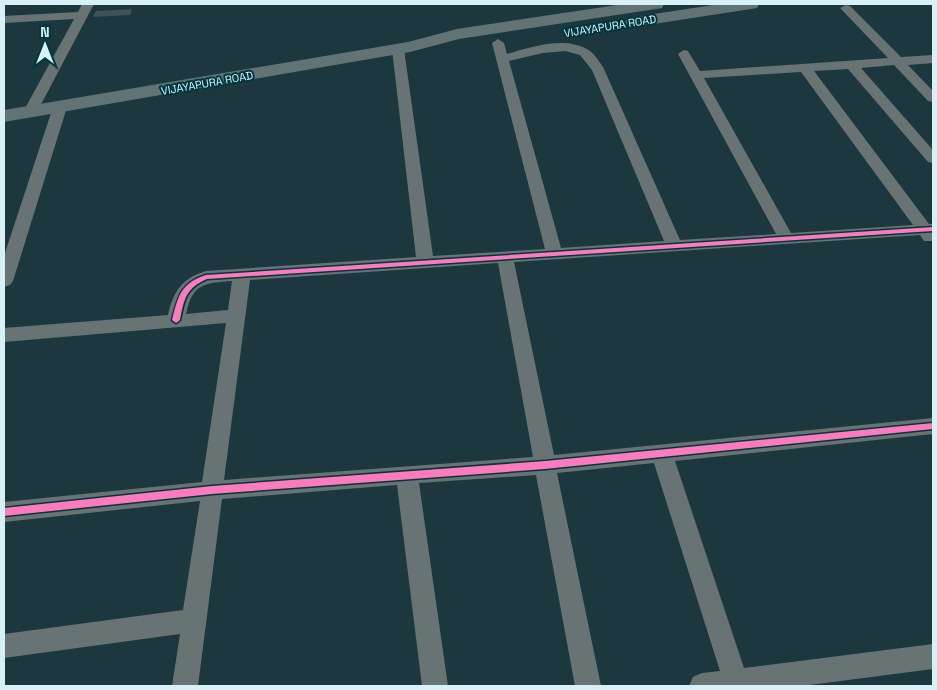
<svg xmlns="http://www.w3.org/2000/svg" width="937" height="690" font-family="'Space Grotesk',sans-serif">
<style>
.building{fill:#3d5357}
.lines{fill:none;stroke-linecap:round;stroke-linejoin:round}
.street{fill:#687374;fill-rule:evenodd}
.primary{fill:#627375;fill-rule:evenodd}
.cycleway-casing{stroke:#013740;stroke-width:3}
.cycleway{fill:#fd7abc;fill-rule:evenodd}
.labels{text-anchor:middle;stroke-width:4;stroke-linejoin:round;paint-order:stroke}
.far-street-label{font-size:11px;fill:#d8f1f6;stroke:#013740}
</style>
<rect width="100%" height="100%" fill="#1c383e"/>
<path class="building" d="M 132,9 L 130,15 L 93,17 L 96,11 Z"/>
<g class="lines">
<path class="street" d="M 82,4 L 94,4 L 37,112 L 35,115 L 25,115 L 23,112 L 74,19 L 4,23 L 4,16 L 78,12 Z
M 846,5 L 850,6 L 901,57 L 933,55 L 933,63 L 908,65 L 933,91 L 933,102 L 928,101 L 894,65 L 861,68 L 933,150 L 933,163 L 928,162 L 848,69 L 814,71 L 929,224 L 933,224 L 933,241 L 924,241 L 920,235 L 514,262 L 554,455 L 933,418 L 933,434 L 675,461 L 744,668 L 933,644 L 933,669 L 802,686 L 689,686 L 693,677 L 702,673 L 720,671 L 654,463 L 557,473 L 601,686 L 575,686 L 536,475 L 419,483 L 448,686 L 422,686 L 397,485 L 222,499 L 198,686 L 172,686 L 180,634 L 4,658 L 4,634 L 183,610 L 200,501 L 4,522 L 4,502 L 202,482 L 226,323 L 4,342 L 4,328 L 168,315 C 173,292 182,278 206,271 L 416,257 L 392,49 L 398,45 L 404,49 L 433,256 L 545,249 L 492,43 L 498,39 L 504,43 L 507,54 C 531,47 563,36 587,49 C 594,53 600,62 604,69 L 680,240 L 776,234 L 678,54 L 684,50 L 688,51 L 700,71 L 888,58 L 842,10 L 840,8 ZM 565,51 L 580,55 L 592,70 L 664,241 L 561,248 L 509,61 L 543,53 ZM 801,72 L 913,225 L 791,233 L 704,78 ZM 498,263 L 533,457 L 224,480 L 250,280 ZM 232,281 L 228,310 L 186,314 C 193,283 204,283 232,281 Z
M 60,103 L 67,107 L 13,281 L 10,285 L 4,287 L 4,256 L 53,107 Z"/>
<path class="primary" d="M 624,4 L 664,4 L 662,8 L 656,9 L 459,39 L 410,52 L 4,122 L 4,110 L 408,42 L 457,29 Z
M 720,4 L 759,4 L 757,8 L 751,9 L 634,27 L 628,26 L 625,22 L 628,18 L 634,17 Z"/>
<g class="cycleway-casing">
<path id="cycleway" d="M 933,227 L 933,231 L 207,279 C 186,288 184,299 180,320 L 176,323 L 172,320 C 178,296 181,283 206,275 Z
M 933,423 L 933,429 L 545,469 L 212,494 L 4,516 L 4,508 L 212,486 L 545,461 Z"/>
</g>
<use href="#cycleway" class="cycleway"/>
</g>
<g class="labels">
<g class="far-street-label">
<text transform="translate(610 26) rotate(-9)" y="4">VIJAYAPURA ROAD</text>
<text transform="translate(207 83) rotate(-10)" y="4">VIJAYAPURA ROAD</text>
</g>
</g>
<rect width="937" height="690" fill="none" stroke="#d8f1f6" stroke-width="10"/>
<g transform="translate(45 45)" stroke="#013740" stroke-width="4" paint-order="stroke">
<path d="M0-4L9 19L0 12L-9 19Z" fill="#d8f1f6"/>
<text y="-8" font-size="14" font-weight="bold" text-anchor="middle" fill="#d8f1f6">N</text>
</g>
</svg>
